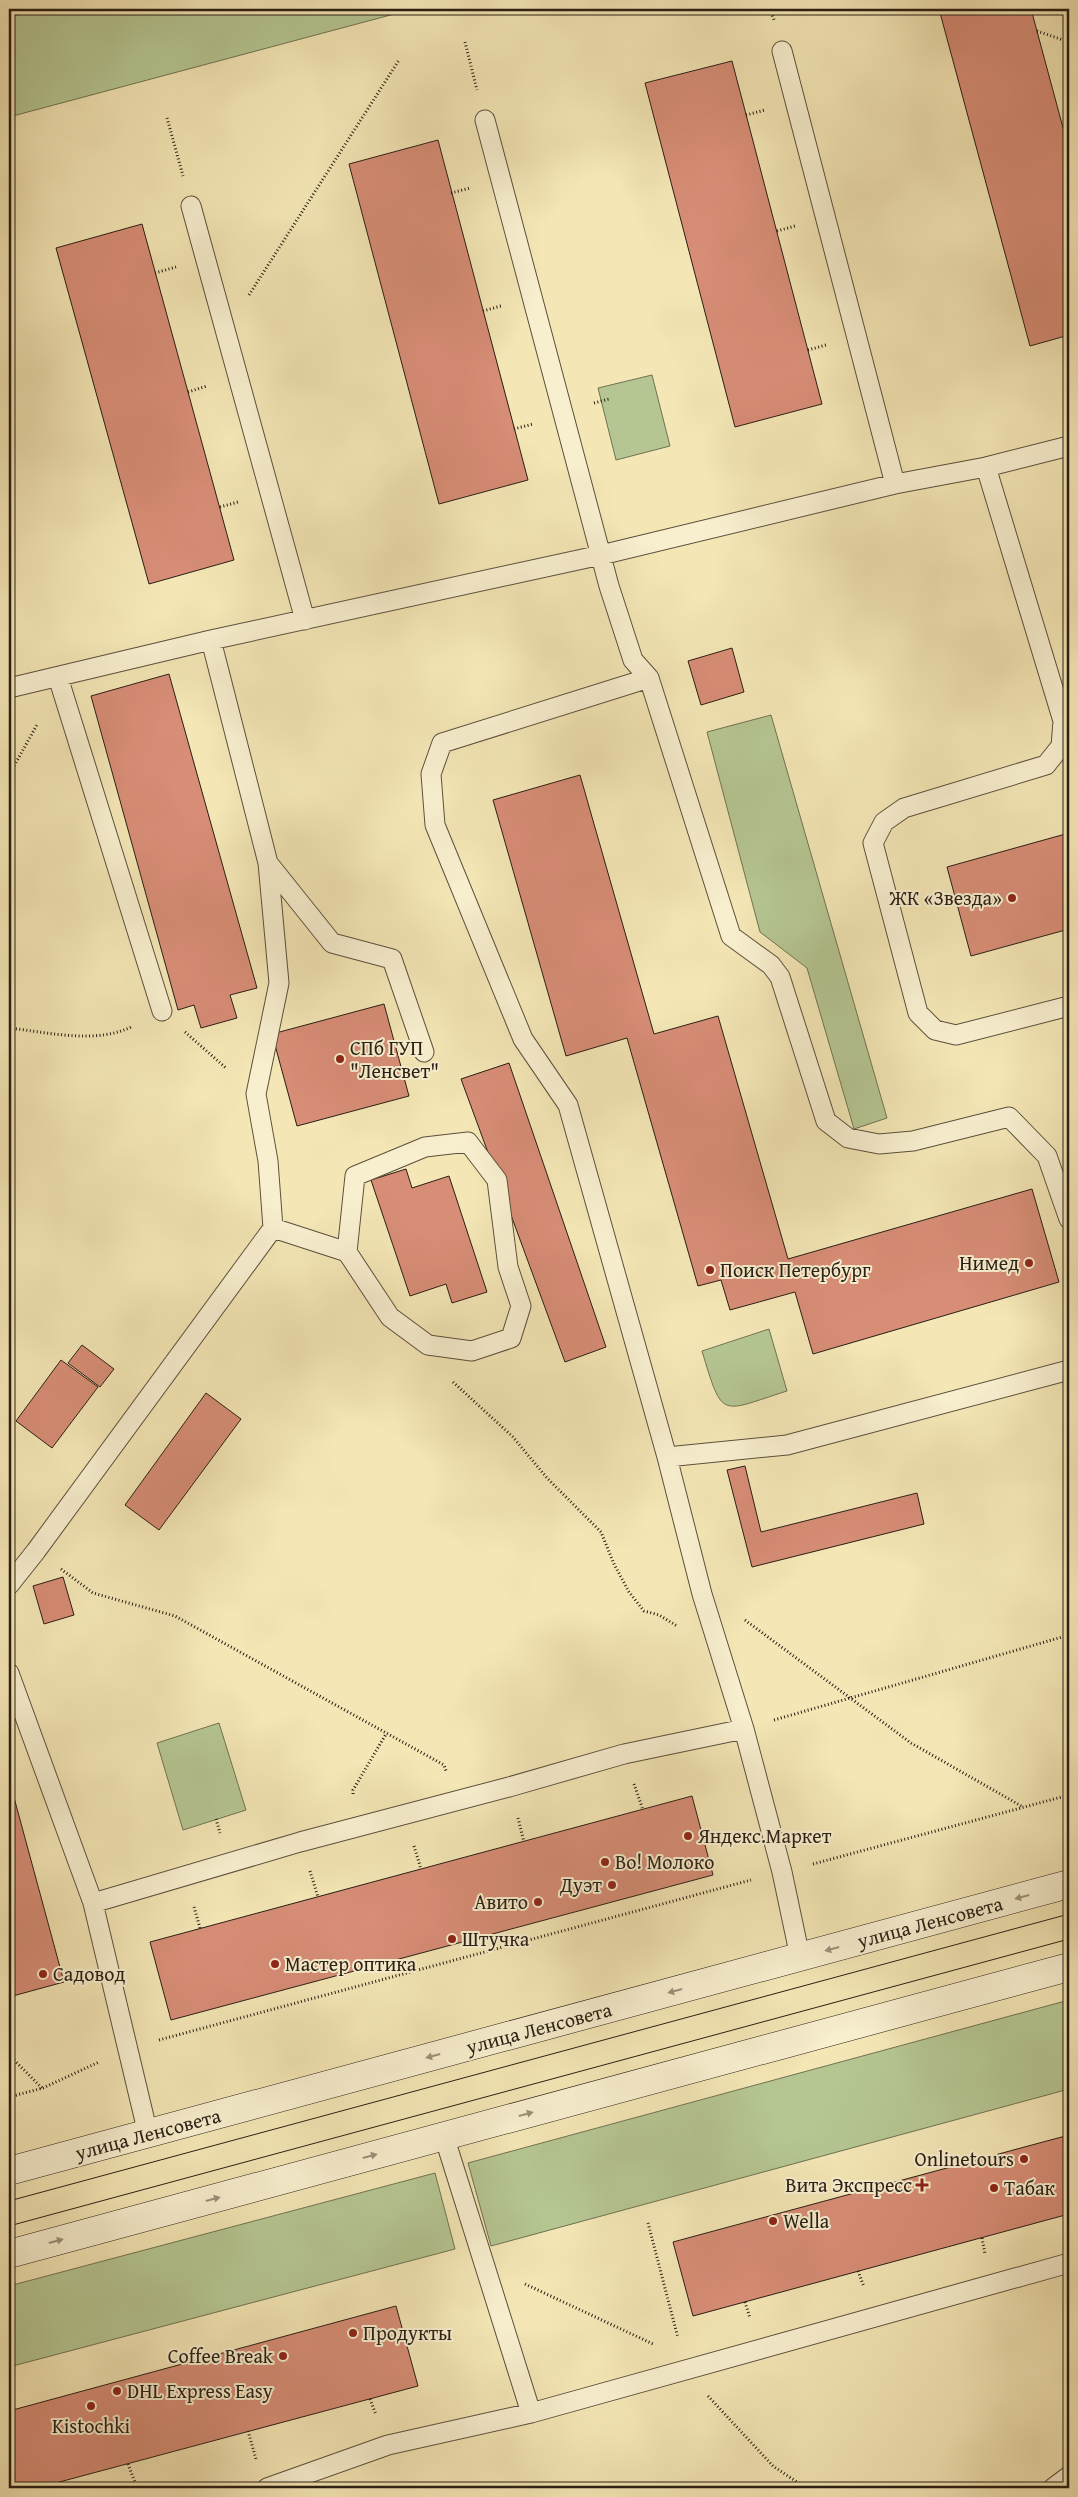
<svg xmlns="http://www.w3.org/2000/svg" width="1078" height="2497" font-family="'Gentium Book Plus',serif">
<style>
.green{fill:#b5c692;stroke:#6f7253}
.building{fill:#d78d76;stroke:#291e14}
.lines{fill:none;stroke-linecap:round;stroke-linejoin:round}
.lane-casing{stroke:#5c503c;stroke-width:21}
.secondary-casing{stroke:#291e14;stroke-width:29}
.path{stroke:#291e14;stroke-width:3;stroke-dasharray:1 2.5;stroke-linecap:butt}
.lane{stroke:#f8efcf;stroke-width:19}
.secondary{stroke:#f8efcf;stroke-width:28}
.tram{stroke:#291e14;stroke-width:1}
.oneway{fill:#9b917b}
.poi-dot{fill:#8f2418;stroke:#f8efcf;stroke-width:2}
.labels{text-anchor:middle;stroke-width:4;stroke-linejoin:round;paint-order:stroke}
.poi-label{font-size:20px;fill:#291e14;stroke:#f8efcf;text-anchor:start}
.street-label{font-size:20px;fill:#291e14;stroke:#f8efcf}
</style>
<rect width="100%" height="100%" fill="#f4e6b5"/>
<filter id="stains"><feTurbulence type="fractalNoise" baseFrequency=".004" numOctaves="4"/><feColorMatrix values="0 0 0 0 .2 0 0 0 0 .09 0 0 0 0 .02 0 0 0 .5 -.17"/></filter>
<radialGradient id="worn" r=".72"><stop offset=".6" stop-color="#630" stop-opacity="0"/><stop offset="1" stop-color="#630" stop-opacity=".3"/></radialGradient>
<path class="green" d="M 41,9 L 413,9 L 9,117 L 9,17 Z
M 652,375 L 670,446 L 616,460 L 598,388 Z
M 771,715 L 887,1118 L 854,1129 L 807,968 L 760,932 L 707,732 Z
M 769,1329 L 787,1391 C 720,1412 723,1421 702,1351 Z
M 219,1723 L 246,1810 L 183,1830 L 157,1743 Z
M 1069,2000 L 1069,2089 L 491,2246 L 468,2163 Z
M 435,2173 L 455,2249 L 9,2367 L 9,2286 Z"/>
<path class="building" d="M 939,9 L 1031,9 L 1069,150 L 1069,335 L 1030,346 Z
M 732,61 L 822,404 L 735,427 L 645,83 Z
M 438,140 L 528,480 L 439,504 L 349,164 Z
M 142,224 L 234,560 L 149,584 L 56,248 Z
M 732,648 L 744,692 L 701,705 L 688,661 Z
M 169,674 L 257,988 L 230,995 L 237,1018 L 201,1028 L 194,1005 L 178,1010 L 91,696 Z
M 580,775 L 654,1034 L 718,1016 L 788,1259 L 1032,1189 L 1059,1282 L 813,1354 L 795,1292 L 730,1310 L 721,1280 L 698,1286 L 627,1038 L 566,1056 L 493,800 Z
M 1069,833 L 1069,929 L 971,956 L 947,867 Z
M 384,1004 L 409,1096 L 297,1126 L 272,1034 Z
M 509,1063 L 606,1347 L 565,1362 L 461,1079 Z
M 406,1169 L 412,1188 L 449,1176 L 487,1292 L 452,1303 L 446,1284 L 410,1296 L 371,1180 Z
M 82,1345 L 114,1369 L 100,1387 L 68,1363 Z
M 61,1360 L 98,1387 L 52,1448 L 16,1421 Z
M 206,1393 L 241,1419 L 159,1530 L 125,1505 Z
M 745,1466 L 761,1532 L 917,1493 L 924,1524 L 752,1567 L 727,1470 Z
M 63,1577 L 74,1615 L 44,1624 L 33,1586 Z
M 9,1779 L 64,1982 L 9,1997 Z
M 692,1796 L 713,1875 L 171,2020 L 150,1942 Z
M 1069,2135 L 1069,2214 L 693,2316 L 673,2242 Z
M 396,2306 L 418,2386 L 37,2488 L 9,2488 L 9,2411 Z"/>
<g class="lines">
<g class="lane-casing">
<path id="lane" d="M 782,51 L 895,484
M 485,120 L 609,586 L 633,660 L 649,678 L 731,936 L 771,965 L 780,977 L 826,1121 L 848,1138 L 879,1144 L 913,1141 L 1009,1117 L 1047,1156 L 1069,1219
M 191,206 L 305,620
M 986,467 L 1063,721 L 1061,746 L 1046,765 L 904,808 L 884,822 L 873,843 L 918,1013 L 935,1030 L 956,1035 L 1069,1006
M 58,677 L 162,1011
M 649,678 L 442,743 L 431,774 L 435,825 L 523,1039 L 568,1105 L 667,1457 L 702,1594 L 744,1729 L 782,1872 L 800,1957
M 9,688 L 211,640 L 601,555 L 895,484 L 986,467 L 1069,446
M 268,863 L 332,943 L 392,959 L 424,1052
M 273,1228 L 347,1252 L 390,1317 L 428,1345 L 472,1351 L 511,1338 L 521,1306 L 508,1267 L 497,1180 L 468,1142 L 425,1147 L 355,1176 L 347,1252
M 667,1457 L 787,1445 L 1069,1370
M 9,1585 L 36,1551 L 273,1228 L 268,1161 L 256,1094 L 279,983 L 268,863 L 211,640
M 9,1673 L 93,1903 L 148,2134
M 93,1903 L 300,1842 L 509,1787 L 624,1754 L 744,1729
M 444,2136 L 531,2413
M 267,2488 L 388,2445 L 531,2413 L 1069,2263
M 1053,2488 L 1069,2476"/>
</g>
<g class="secondary-casing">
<path id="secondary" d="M 9,2171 L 1069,1884
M 9,2254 L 1069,1967"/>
</g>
<path class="path" d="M 770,9 L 774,20
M 1037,31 L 1069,42
M 465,42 L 477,90
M 746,115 L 765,110
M 167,118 L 183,176
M 451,193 L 470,188
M 777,231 L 795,226
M 155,273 L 176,267
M 249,295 L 399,60
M 483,311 L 501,306
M 808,350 L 826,345
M 188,392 L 207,386
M 594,403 L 609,399
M 514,429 L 533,424
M 220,507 L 238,502
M 9,775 L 38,723
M 9,1028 C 47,1032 97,1045 133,1026
M 185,1032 L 227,1069
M 453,1382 L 513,1437 L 547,1478 L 601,1532 L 614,1564 L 629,1592 L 644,1611 L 659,1615 L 677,1626
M 61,1569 L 93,1593 L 175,1616 L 444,1765 L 446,1771
M 745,1620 L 911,1743 L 1023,1807
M 774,1720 L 1069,1635
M 634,1784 L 643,1810
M 353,1794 L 353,1790 L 386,1734
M 518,1818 L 524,1842
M 216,1819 L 220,1833
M 414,1846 L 421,1869
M 813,1864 L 1069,1795
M 310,1871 L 318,1897
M 194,1907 L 200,1928
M 159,2040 L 751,1880
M 9,2055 L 42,2088
M 9,2097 L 43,2088 L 99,2062
M 648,2223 L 678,2338
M 982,2238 L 985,2254
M 858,2271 L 864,2287
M 525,2284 L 653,2344
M 745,2302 L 750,2318
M 708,2396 L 773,2466 L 806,2488
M 370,2399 L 376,2415
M 248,2431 L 256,2459
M 128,2464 L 137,2488"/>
<use href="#lane" class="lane"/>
<use href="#secondary" class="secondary"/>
<path class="tram" d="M 9,2201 L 1069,1914
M 9,2226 L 1069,1939"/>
</g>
<defs><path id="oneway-solid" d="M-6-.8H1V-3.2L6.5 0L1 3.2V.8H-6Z" transform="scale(1.25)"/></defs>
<g class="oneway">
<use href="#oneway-solid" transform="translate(1022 1897) rotate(165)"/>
<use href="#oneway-solid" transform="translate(832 1949) rotate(165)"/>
<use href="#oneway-solid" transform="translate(675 1991) rotate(165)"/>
<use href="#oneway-solid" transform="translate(433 2056) rotate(165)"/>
<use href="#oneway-solid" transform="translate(526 2114) rotate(-15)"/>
<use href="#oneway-solid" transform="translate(370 2156) rotate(-15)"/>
<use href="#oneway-solid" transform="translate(213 2199) rotate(-15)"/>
<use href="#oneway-solid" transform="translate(56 2241) rotate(-15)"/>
</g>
<g class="poi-dot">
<circle cx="1012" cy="898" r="5"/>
<circle cx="340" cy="1059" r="5"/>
<circle cx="1029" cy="1263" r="5"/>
<circle cx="710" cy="1270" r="5"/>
<circle cx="688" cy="1836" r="5"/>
<circle cx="605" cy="1862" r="5"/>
<circle cx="612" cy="1885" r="5"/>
<circle cx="538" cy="1902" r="5"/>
<circle cx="452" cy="1939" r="5"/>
<circle cx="275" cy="1964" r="5"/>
<circle cx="43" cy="1974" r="5"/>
<circle cx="1024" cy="2159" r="5"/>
<path d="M919.5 2177.5h5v5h5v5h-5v5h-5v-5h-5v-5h5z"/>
<circle cx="994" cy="2188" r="5"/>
<circle cx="773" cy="2221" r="5"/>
<circle cx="353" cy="2333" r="5"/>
<circle cx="283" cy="2356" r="5"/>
<circle cx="117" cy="2391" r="5"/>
<circle cx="91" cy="2406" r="5"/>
</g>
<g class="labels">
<g class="poi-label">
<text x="1002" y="905" text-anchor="end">ЖК «Звезда»</text>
<text x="350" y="1055">СПб ГУП<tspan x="350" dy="23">"Ленсвет"</tspan></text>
<text x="1019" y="1270" text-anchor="end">Нимед</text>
<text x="720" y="1277">Поиск Петербург</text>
<text x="698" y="1843">Яндекс.Маркет</text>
<text x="615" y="1869">Во! Молоко</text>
<text x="602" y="1892" text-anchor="end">Дуэт</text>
<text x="528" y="1909" text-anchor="end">Авито</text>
<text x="462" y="1946">Штучка</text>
<text x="285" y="1971">Мастер оптика</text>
<text x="53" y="1981">Садовод</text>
<text x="1014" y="2166" text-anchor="end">Onlinetours</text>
<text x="912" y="2192" text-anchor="end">Вита Экспресс</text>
<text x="1004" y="2195">Табак</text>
<text x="783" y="2228">Wella</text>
<text x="363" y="2340">Продукты</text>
<text x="273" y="2363" text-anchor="end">Coffee Break</text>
<text x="127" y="2398">DHL Express Easy</text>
<text x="91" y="2433" text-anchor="middle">Kistochki</text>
</g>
<g class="street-label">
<text transform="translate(930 1922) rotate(-15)" y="7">улица Ленсовета</text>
<text transform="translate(539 2028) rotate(-15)" y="7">улица Ленсовета</text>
<text transform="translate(148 2134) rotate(-15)" y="7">улица Ленсовета</text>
</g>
</g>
<rect width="1078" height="2497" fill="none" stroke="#f4e6b5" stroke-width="30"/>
<rect x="10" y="10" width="1058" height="2477" fill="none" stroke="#291e14" stroke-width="2.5"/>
<rect x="15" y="15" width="1048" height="2467" fill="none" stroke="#291e14"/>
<rect width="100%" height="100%" filter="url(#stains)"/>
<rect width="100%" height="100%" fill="url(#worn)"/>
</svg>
